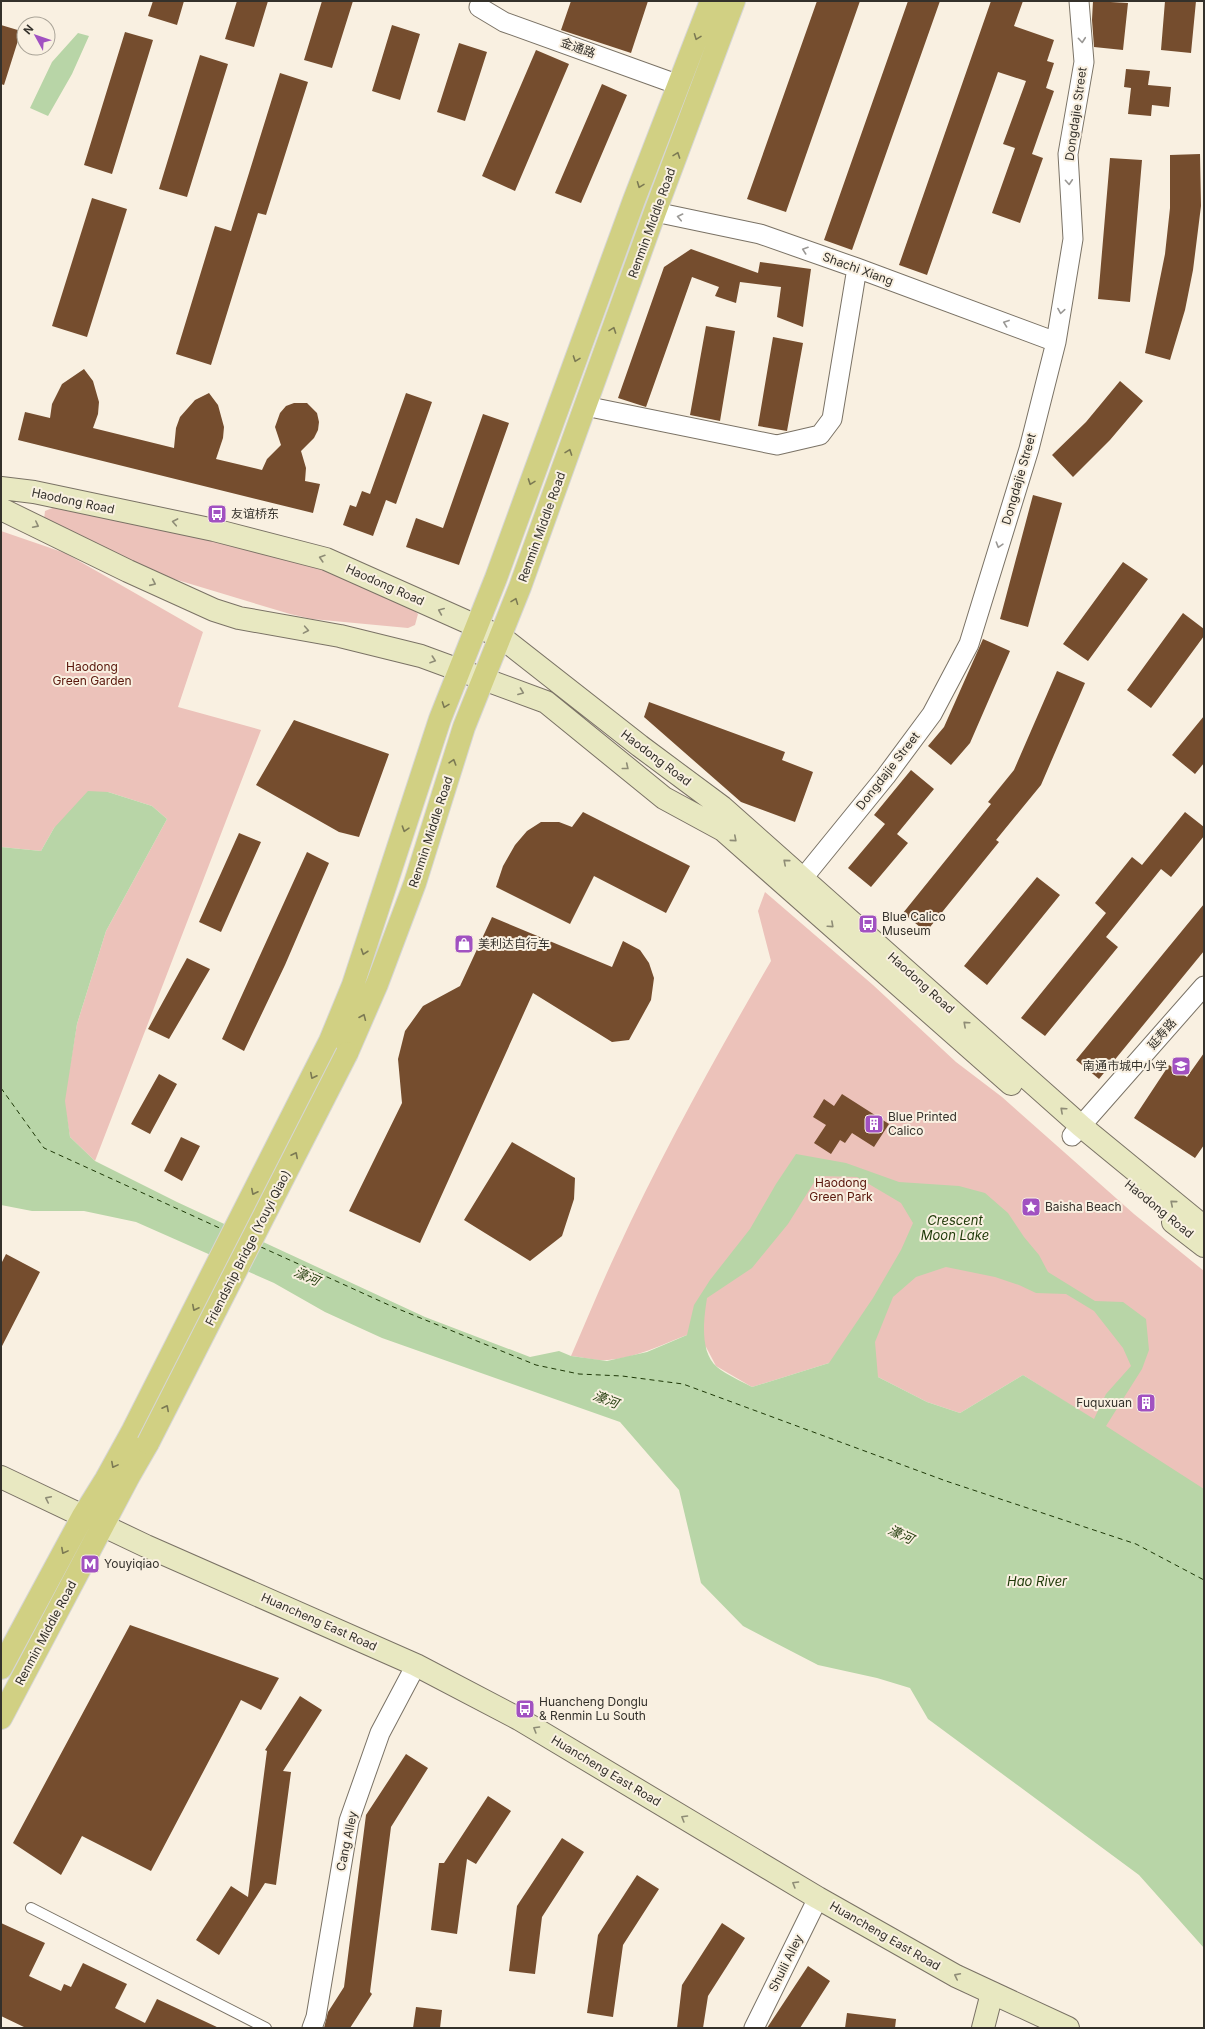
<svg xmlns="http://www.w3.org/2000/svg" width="1205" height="2029" font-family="Inter,'Noto Sans SC',sans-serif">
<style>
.green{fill:#ecc2ba}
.water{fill:#b8d5a7;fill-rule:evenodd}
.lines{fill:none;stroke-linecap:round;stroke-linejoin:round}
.ferry{stroke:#1e3807;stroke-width:1;stroke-dasharray:5 4;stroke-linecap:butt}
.building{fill:#754d2e}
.lane-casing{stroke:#7a7265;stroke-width:12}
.street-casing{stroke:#7a7265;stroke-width:21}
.secondary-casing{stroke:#7a7265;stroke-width:24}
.primary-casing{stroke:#d6d6d5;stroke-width:24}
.lane{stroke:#fff;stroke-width:10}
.street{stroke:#fff;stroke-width:19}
.secondary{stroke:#e8e8c1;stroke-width:22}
.primary{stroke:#d1d083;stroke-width:22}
.primary-bridge-casing{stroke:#d6d6d5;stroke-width:24;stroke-linecap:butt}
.primary-bridge{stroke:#d1d083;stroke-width:22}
.oneway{stroke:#7b7953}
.oneway2{stroke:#9a9895}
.oneway3{stroke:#8e8c76}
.labels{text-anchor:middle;stroke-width:4;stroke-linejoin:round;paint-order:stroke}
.street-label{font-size:12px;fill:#34312b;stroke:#f9f0e1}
.poi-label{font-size:12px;fill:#34312b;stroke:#f9f0e1;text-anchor:start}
.park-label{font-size:12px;fill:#58150a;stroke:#f9f0e1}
.water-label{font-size:13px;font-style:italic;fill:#1e3807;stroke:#f9f0e1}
</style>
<rect width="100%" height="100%" fill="#f9f0e1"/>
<path class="green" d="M 55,507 L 167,528 L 325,570 L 413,609 L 418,614 L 415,625 L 408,628 L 312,619 L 290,614 L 141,569 L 44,519 L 45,511 Z
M 1,531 L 65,553 L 203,632 L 178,707 L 261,730 L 95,1161 L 70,1137 L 64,1101 L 77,1024 L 106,931 L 167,819 L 152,806 L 108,792 L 54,828 L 41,851 L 1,847 Z
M 765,892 L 873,985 L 956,1062 L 1002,1097 L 1134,1214 L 1204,1271 L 1204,1490 L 1023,1375 L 960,1413 L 927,1402 L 878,1377 L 829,1363 L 752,1387 L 716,1366 L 706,1347 L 687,1335 C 661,1345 636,1358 608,1360 C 596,1361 582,1357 571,1356 C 586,1322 600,1287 616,1253 C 662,1153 716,1056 771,961 L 758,911 Z"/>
<path class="water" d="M 78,33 L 89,36 L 72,74 L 48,116 L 30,108 L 52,62 Z
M 88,791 L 108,792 L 152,806 L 167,819 L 106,931 L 77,1024 L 65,1101 L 70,1137 L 95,1161 L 177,1202 L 425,1317 L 530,1357 L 559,1351 L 571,1356 L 607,1361 L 647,1352 L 687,1335 L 694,1305 L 710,1280 L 750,1229 L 776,1184 L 796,1154 L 846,1163 L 899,1182 L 959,1186 L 985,1193 L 1008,1213 L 1024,1237 L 1039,1255 L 1048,1272 L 1095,1301 L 1123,1302 L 1146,1319 L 1149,1350 L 1142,1369 L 1106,1426 L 1204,1489 L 1204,1948 L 1139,1875 L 928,1719 L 910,1688 L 877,1678 L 818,1665 L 743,1626 L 701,1583 L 679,1490 L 620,1422 L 382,1338 L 325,1312 L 274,1283 L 136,1222 L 84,1211 L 32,1211 L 1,1205 L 1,847 L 41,851 L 54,828 ZM 818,1176 L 857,1177 L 901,1203 L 913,1223 L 901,1250 L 873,1298 L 829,1363 L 752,1387 C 741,1381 727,1375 717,1367 C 699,1352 704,1318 707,1298 L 752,1268 L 788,1224 ZM 946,1267 L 995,1277 L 1019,1285 L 1036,1293 L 1066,1294 L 1094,1311 L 1123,1348 L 1131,1366 L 1106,1394 L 1094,1419 L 1023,1375 L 960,1413 L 927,1402 L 878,1377 L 875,1342 L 893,1297 L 916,1277 Z"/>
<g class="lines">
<path class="ferry" d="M 1,1088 L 44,1148 L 224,1230
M 261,1247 L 391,1306 L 536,1365 L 579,1374 L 622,1376 L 683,1384 L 946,1481 L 1136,1544 L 1204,1580"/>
</g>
<path class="building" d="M 153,1 L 184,1 L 177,25 L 148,16 Z
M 237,1 L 268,1 L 254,47 L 225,39 Z
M 322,1 L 353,1 L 332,68 L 304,60 Z
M 571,1 L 648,1 L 631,53 L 561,30 Z
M 817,1 L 860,1 L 786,212 L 747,199 Z
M 908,1 L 940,1 L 852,250 L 824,240 Z
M 991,1 L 1023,1 L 1014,26 L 1054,40 L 1047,61 L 1054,63 L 1046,88 L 1054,91 L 1032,154 L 1043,158 L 1020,223 L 992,213 L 1015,148 L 1003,144 L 1026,81 L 998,72 L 927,275 L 899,265 Z
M 1093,1 L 1128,3 L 1123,50 L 1094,47 L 1092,20 Z
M 1165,1 L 1196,1 L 1191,53 L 1161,50 Z
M 1,25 L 21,31 L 4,85 L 1,84 Z
M 392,25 L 420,34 L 400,100 L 372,91 Z
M 125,32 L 153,40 L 112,174 L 84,165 Z
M 459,43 L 487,52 L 465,121 L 437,112 Z
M 536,50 L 569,64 L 515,191 L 482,176 Z
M 200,55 L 228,64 L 187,197 L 159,189 Z
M 1126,69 L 1150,71 L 1148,85 L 1171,87 L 1169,107 L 1152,105 L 1151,116 L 1128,114 L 1131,88 L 1124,87 Z
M 280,73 L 308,82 L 266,215 L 258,213 L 211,365 L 176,354 L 215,226 L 231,231 Z
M 602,84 L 627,95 L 581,203 L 555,193 Z
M 1200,154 L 1201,206 L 1193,270 L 1185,310 L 1170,360 L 1145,353 L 1165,254 L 1170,208 L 1170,155 Z
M 1110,158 L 1142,160 L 1130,302 L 1098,299 Z
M 92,198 L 127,209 L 87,337 L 52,326 Z
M 691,249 L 758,273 L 760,262 L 811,269 L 803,327 L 777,317 L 781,287 L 740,282 L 736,303 L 715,296 L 719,287 L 692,277 L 646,407 L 618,398 L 664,267 Z
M 706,326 L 735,331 L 720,421 L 690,415 Z
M 773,337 L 803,343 L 787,431 L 758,426 Z
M 84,369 L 93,381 L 99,402 L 98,414 L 93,428 L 174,448 L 176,428 L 180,417 L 195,400 L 209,393 L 218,405 L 224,427 L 223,438 L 216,459 L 262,470 L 267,459 L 281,445 L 275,427 L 280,413 L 286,406 L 294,403 L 307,403 L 317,413 L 319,422 L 318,430 L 314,438 L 301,451 L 306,468 L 305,481 L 320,484 L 313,513 L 18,440 L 25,412 L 50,418 L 52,404 L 62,384 Z
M 1120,381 L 1143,401 L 1110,440 L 1073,477 L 1052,455 L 1086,422 Z
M 406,393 L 432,402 L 396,504 L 386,500 L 373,536 L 343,525 L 350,505 L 356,507 L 362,491 L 370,494 Z
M 483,414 L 509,423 L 459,565 L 406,547 L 416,518 L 443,528 Z
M 1033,495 L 1062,503 L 1028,627 L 1000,619 Z
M 1123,562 L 1148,579 L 1088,661 L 1063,644 Z
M 1183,613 L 1204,629 L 1204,636 L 1151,708 L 1127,690 Z
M 983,639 L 1010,651 L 970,743 L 951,765 L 928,746 L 944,727 Z
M 1057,671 L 1085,683 L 1041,785 L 996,840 L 999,842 L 926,932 L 903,913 L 991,804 L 988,802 L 1014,770 Z
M 649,702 L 785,752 L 782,760 L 813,772 L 795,822 L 741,802 L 644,717 Z
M 1204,716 L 1204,763 L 1195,774 L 1172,755 Z
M 294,720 L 389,754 L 359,837 L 339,832 L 256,785 Z
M 911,770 L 934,789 L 897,834 L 908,843 L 871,887 L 848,868 L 885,824 L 874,815 Z
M 583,812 L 690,866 L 666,913 L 594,876 L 570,924 L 496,887 L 503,866 L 515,845 L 527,831 L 541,822 L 559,822 L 572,827 Z
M 1185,812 L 1204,827 L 1204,836 L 1171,877 L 1161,869 L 1106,937 L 1118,947 L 1045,1036 L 1021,1018 L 1106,913 L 1095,903 L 1132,857 L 1142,865 Z
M 239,833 L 261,842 L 221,932 L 199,922 Z
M 307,852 L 329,863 L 285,965 L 244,1051 L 222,1039 Z
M 1037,877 L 1060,895 L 987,985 L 964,966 Z
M 1204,904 L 1204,951 L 1099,1079 L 1076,1060 Z
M 492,917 L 612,967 L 623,941 L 640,950 L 649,963 L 654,978 L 651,1000 L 629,1040 L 612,1042 L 533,993 L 420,1243 L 349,1211 L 402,1103 L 398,1059 L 405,1031 L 423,1006 L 460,986 Z
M 187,958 L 210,969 L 169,1039 L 148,1029 Z
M 1204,1053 L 1204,1145 L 1195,1158 L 1134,1118 L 1169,1065 L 1187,1077 Z
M 159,1074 L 177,1084 L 150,1134 L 131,1124 Z
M 842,1094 L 889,1124 L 874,1147 L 852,1133 L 845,1143 L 840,1140 L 831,1154 L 814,1143 L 826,1125 L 813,1117 L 824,1099 L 834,1106 Z
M 181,1137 L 200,1146 L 182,1181 L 164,1171 Z
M 512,1142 L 575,1178 L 574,1199 L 562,1236 L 530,1261 L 464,1220 Z
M 6,1254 L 40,1272 L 1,1348 L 1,1264 Z
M 130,1625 L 279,1678 L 261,1710 L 241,1700 L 151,1871 L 82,1836 L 61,1875 L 13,1843 Z
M 300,1696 L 322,1710 L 283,1771 L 291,1772 L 276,1885 L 265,1883 L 219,1955 L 196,1940 L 231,1886 L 248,1897 L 267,1751 L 265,1750 Z
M 406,1754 L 428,1768 L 391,1827 L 370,1992 L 372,1994 L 350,2028 L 324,2028 L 328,2012 L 344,1987 L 366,1815 Z
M 488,1796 L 511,1811 L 476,1864 L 467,1859 L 457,1934 L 431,1930 L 439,1863 L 444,1863 Z
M 562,1838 L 584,1852 L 542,1917 L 535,1974 L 509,1971 L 517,1906 Z
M 637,1875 L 659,1889 L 623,1945 L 613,2017 L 587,2013 L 598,1935 Z
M 1,1923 L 45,1943 L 29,1976 L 61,1991 L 64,1984 L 71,1987 L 83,1963 L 127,1984 L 115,2008 L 145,2023 L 157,1999 L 219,2028 L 26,2028 L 1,2016 Z
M 722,1923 L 745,1938 L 708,1996 L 703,2028 L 677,2028 L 682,1985 Z
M 808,1966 L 830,1981 L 800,2028 L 767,2028 Z
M 416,2007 L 442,2010 L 440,2028 L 413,2028 Z
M 847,2013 L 896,2019 L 895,2028 L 845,2028 Z"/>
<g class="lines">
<g class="lane-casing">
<path id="lane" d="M 31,1908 L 266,2028"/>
</g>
<g class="street-casing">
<path id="street" d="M 479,7 L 504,22 L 679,85
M 655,212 L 760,234 L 857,268 L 1056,342
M 585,406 L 777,445 L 820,435 L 832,419 L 857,268
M 798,892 L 799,883 L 886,776 L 932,714 L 969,644 L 1029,449 L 1056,342 L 1073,239 L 1068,154 L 1084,62 L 1079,1
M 1072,1136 L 1204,986
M 312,2028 L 316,2017 L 349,1821 L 380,1733 L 416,1665
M 754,2028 L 818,1898"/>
</g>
<g class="secondary-casing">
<path id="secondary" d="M 1,488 L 34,492 L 214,530 L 326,559 L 501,637 L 640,746 L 722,807 L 1081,1126 L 1204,1227
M 1,509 L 128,571 L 214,610 L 239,618 L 340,636 L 421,656 L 546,702 L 664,798 L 723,830 L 1011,1084
M 1173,1222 L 1204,1246
M 1,1477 L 146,1546 L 416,1665 L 519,1719 L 818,1898 L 956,1976 L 1068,2028
M 983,2028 L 992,1993"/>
</g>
<g class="primary-casing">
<path id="primary" d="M 347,1053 L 377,984 L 415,883 L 464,727 L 520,587 L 655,212 L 734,1
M 1,1668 L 83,1516 L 106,1479 L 133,1430 L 330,1041 L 353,985 L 440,719 L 496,578 L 634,200 L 711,1
M 1,1718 L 129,1476 L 148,1443"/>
</g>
<use href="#lane" class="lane"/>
<use href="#street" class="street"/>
<use href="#secondary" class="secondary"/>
<use href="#primary" class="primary"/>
<g class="primary-bridge-casing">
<path id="primary-bridge" d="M 148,1443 L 347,1053"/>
</g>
<use href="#primary-bridge" class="primary-bridge"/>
</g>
<defs><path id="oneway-chevron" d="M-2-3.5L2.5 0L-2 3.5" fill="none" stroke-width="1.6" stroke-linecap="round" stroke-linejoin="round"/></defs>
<g class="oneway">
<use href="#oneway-chevron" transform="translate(697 37) rotate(111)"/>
<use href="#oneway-chevron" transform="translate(677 155) rotate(-70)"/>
<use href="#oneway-chevron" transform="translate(640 185) rotate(111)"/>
<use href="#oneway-chevron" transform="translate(613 330) rotate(-70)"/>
<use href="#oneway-chevron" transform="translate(576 359) rotate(110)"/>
<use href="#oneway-chevron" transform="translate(569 452) rotate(-70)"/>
<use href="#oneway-chevron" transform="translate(531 482) rotate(110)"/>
<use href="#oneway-chevron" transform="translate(515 601) rotate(-69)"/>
<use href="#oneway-chevron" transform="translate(445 705) rotate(110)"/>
<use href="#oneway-chevron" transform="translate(453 762) rotate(-73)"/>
<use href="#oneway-chevron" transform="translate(405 829) rotate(108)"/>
<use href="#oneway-chevron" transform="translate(364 952) rotate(109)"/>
<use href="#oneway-chevron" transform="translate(363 1017) rotate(-67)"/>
<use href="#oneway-chevron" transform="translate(313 1076) rotate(117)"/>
<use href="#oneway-chevron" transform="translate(295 1155) rotate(-63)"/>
<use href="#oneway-chevron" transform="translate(254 1192) rotate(117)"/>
<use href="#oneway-chevron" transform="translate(195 1308) rotate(117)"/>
<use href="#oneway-chevron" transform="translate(166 1408) rotate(-63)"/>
<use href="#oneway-chevron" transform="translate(114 1465) rotate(118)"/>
<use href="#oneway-chevron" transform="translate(64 1551) rotate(118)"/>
</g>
<g class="oneway2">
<use href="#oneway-chevron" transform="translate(1082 40) rotate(85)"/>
<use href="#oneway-chevron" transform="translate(1069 182) rotate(86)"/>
<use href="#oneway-chevron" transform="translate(680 217) rotate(-168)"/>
<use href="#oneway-chevron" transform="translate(805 250) rotate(-161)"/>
<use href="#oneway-chevron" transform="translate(1061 311) rotate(99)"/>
<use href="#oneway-chevron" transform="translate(1006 323) rotate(-160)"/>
<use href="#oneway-chevron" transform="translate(999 545) rotate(107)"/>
</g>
<g class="oneway3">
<use href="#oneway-chevron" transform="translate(175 522) rotate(-169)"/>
<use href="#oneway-chevron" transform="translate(36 525) rotate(27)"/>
<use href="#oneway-chevron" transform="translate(322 558) rotate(-163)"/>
<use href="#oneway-chevron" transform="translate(153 583) rotate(24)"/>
<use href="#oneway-chevron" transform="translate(441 611) rotate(-157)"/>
<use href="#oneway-chevron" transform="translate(306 630) rotate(10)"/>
<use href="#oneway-chevron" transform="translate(433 660) rotate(19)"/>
<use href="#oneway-chevron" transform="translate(521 692) rotate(21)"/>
<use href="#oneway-chevron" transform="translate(626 767) rotate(39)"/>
<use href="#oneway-chevron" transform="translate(734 839) rotate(41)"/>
<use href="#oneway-chevron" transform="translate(786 862) rotate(-139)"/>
<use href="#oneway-chevron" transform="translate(831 925) rotate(42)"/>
<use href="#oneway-chevron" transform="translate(966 1024) rotate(-138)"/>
<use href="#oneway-chevron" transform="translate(1063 1110) rotate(-138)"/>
<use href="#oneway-chevron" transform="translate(1173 1203) rotate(-140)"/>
<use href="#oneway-chevron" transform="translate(48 1499) rotate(-154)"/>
<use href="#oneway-chevron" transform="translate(536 1729) rotate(-149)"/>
<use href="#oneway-chevron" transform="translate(684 1818) rotate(-149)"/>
<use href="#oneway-chevron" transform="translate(795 1884) rotate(-149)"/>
<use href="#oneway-chevron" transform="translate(957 1976) rotate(-153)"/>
</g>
<defs>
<g id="bus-square" transform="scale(1)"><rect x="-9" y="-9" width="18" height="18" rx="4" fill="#a151c1" stroke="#f9f0e1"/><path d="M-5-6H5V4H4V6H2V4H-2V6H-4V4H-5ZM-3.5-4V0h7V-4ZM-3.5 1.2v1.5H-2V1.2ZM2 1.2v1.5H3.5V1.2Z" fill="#fff"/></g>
<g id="shop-square" transform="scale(1)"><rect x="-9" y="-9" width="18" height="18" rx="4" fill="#a151c1" stroke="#f9f0e1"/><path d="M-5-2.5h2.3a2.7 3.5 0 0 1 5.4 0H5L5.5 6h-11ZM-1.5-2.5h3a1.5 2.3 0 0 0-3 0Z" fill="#fff"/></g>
<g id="school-square" transform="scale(1)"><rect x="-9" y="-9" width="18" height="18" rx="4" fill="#a151c1" stroke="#f9f0e1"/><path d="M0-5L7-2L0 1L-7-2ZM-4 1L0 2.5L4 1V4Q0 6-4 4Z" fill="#fff"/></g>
<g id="building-square" transform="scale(1)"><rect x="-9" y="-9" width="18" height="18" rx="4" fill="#a151c1" stroke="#f9f0e1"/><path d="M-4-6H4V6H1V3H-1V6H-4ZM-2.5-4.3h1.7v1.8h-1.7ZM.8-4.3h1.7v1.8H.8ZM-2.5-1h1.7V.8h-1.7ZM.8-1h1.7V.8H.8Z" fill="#fff"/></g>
<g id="sight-square" transform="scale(1)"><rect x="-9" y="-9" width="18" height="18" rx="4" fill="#a151c1" stroke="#f9f0e1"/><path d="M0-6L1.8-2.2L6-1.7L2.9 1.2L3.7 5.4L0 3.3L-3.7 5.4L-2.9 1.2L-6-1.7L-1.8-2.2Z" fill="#fff"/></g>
<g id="metro-square" transform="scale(1)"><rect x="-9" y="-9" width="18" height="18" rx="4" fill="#a151c1" stroke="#f9f0e1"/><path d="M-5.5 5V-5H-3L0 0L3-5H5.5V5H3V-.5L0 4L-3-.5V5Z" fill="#fff"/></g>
</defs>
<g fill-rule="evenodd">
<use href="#bus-square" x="217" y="514"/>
<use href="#bus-square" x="868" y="924"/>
<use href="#shop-square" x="464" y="944"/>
<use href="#school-square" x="1181" y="1066"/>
<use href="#building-square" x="874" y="1124"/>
<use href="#sight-square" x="1031" y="1207"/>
<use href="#building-square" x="1146" y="1403"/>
<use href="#metro-square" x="90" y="1564"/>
<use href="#bus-square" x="525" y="1709"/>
</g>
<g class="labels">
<g class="street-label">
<text transform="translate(578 48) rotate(20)" y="4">金通路</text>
<text transform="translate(1076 114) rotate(-82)" y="4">Dongdajie Street</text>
<text transform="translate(652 223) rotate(-70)" y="4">Renmin Middle Road</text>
<text transform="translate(858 269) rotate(20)" y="4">Shachi Xiang</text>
<text transform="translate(1019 479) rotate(-74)" y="4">Dongdajie Street</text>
<text transform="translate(73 501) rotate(12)" y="4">Haodong Road</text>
<text transform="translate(542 527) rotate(-70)" y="4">Renmin Middle Road</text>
<text transform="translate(385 585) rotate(24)" y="4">Haodong Road</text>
<text transform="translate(656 758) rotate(37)" y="4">Haodong Road</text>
<text transform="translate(888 771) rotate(-52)" y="4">Dongdajie Street</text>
<text transform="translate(431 832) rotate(-72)" y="4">Renmin Middle Road</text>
<text transform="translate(921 983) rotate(42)" y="4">Haodong Road</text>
<text transform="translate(1162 1034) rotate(-49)" y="4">延寿路</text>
<text transform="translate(1159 1209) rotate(39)" y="4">Haodong Road</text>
<text transform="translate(248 1248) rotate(-63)" y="4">Friendship Bridge (Youyi Qiao)</text>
<text transform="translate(319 1622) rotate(24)" y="4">Huancheng East Road</text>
<text transform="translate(46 1633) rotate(-62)" y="4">Renmin Middle Road</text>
<text transform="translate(606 1771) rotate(31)" y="4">Huancheng East Road</text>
<text transform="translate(347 1841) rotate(-78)" y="4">Cang Alley</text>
<text transform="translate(885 1936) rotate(30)" y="4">Huancheng East Road</text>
<text transform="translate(786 1963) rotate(-64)" y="4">Shuili Alley</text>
</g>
<g class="poi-label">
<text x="231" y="518">友谊桥东</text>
<text x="882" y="921">Blue Calico<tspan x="882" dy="14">Museum</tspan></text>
<text x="478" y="948">美利达自行车</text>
<text x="1167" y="1070" text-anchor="end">南通市城中小学</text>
<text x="888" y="1121">Blue Printed<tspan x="888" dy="14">Calico</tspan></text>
<text x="1045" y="1211">Baisha Beach</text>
<text x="1132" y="1407" text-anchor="end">Fuquxuan</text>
<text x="104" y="1568">Youyiqiao</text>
<text x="539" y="1706">Huancheng Donglu<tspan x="539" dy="14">&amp; Renmin Lu South</tspan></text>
</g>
<g class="park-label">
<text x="92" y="671">Haodong<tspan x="92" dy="14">Green Garden</tspan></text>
<text x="841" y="1187">Haodong<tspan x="841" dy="14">Green Park</tspan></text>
</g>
<g class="water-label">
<text x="955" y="1225">Crescent<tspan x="955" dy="15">Moon Lake</tspan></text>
<text transform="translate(307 1276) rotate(24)" y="5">濠河</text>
<text transform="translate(606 1399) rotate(21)" y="5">濠河</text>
<text transform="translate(901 1534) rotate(25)" y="5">濠河</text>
<text x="1037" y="1586">Hao River</text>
</g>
</g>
<rect width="1205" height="2029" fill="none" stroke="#34312b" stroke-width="4"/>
<g transform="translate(36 36) rotate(310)"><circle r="19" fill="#f9f0e1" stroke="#aaa498"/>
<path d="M0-3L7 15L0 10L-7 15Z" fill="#a151c1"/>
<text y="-6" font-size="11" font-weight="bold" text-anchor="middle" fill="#34312b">N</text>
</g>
</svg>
